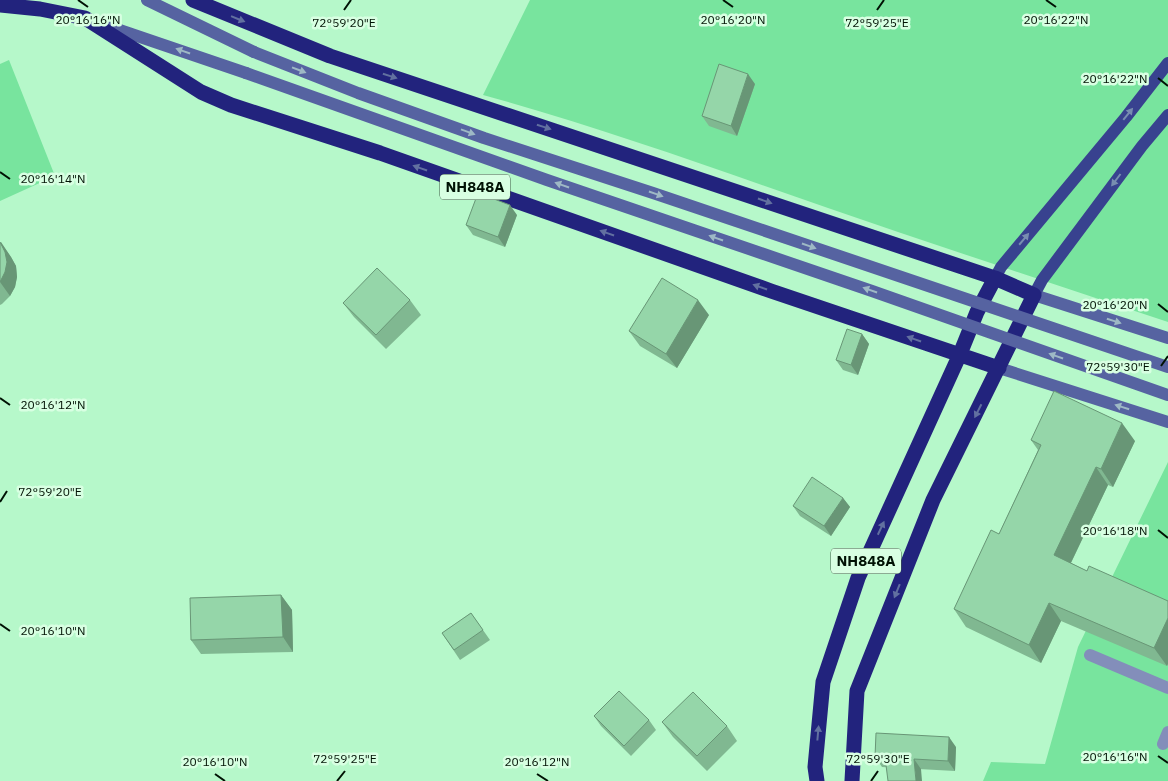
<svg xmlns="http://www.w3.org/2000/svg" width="1168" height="781" font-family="'IBM Plex Sans',sans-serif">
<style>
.green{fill:#78e49e}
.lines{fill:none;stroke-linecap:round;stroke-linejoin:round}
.street{stroke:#838eba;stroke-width:12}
.secondary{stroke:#5663a1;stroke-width:12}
.primary{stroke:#38428f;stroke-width:12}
.highway{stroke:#22237d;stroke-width:15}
.secondary-bridge{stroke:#5663a1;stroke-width:12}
.wall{fill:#80b891}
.shaded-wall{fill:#689676}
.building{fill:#95d6a9;stroke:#689676}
.oneway{fill:#6270a0}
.oneway2{fill:#9eb9c5}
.oneway3{fill:#788eb0}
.ticks{fill:none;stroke:#001204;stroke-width:2}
.labels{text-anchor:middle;stroke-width:5;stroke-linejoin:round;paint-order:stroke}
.shield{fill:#d8ffe2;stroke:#415947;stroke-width:1}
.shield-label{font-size:15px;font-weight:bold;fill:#001204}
.ticks-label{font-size:12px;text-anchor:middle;fill:#001204;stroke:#d8ffe2;stroke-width:5;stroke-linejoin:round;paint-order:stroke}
</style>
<rect width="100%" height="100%" fill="#b6f8ca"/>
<path class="green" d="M 530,0 L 1168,0 L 1168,322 C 1054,284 941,247 828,208 C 713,168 599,127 483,95 Z
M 9,60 L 55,176 L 0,201 L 0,64 Z
M 1168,462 L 1168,781 L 983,781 L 991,762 L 1045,764 L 1078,647 Z"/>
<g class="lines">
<path class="street" d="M 1090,655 L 1168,688
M 1163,744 L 1168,732"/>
<path class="secondary" d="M 147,0 L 254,52
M 99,23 L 246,73
M 1034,295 L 1168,338
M 999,368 L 1168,422"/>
<path class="primary" d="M 995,278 L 1001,267 L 1126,117 L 1168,63
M 1034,295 L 1042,280 L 1142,146 L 1168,115"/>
<path class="highway" d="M 193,0 L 330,56 L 995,278 L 1034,295 L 933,500 L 857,691 L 852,781
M 0,5 L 40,9 L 85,18 L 201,92 L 231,105 L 380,153 L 771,291 L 999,368
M 817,781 L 815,767 L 823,682 L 858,578 L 960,354 L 977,312 L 995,278"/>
<path class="secondary-bridge" d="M 254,52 L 358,93 L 484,138 L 653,193 L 1168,367
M 246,73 L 547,180 L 872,291 L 1168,395"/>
</g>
<path class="wall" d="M 755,84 L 737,136 L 709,126 L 702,116 Z
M 517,215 L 505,247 L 473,235 L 466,225 Z
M 0,242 L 11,257 L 16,266 L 17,277 L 15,287 L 10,296 L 2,304 L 0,305 Z
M 410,300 L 421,315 L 386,349 L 354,317 L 343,303 Z
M 709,315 L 677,368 L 640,346 L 629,331 Z
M 862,334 L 869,344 L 858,375 L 843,370 L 836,360 Z
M 1031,440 L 1135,441 L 1113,487 L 1108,485 L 1071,563 L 1087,571 L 1168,601 L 1168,664 L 1167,666 L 1061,621 L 1041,663 L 966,627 L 954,609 L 999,534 L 1038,450 Z
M 843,498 L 850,507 L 831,536 L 800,516 L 793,506 Z
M 281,595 L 292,610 L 293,652 L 201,654 L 191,640 Z
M 471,613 L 490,640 L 460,660 L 442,633 Z
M 594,716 L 649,720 L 656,730 L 631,756 L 601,726 Z
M 662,722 L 727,726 L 737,741 L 707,771 L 673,737 Z
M 956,747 L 955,771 L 882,767 L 875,757 Z"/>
<path class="shaded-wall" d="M 748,74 L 755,84 L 737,136 L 731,126 Z
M 510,205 L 517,215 L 505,247 L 498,237 Z
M 1,242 L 11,257 L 16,266 L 17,277 L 15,287 L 10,296 L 0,282 Z
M 698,300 L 709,315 L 677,368 L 666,354 Z
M 862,334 L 869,344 L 858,375 L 851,365 Z
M 1122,423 L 1135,441 L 1113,487 L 1101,469 Z
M 1096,467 L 1108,485 L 1066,573 L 1054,555 Z
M 843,498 L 850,507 L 831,536 L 824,526 Z
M 281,595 L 292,610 L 293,652 L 283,637 Z
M 1049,603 L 1061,621 L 1041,663 L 1029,645 Z
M 1168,618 L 1168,664 L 1167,666 L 1154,648 Z
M 949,737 L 956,747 L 955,771 L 948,761 Z
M 914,759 L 921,769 L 922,781 L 916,781 Z"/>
<path class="building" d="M 719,64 L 748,74 L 731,126 L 702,116 Z
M 478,193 L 510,205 L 498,237 L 466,225 Z
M 0,242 L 5,252 L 7,262 L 5,272 L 0,282 Z
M 377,268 L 410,300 L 376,335 L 343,303 Z
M 662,278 L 698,300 L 666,354 L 629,331 Z
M 847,329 L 862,334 L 851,365 L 836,360 Z
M 1054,391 L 1122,423 L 1101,469 L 1096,467 L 1054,555 L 1087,571 L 1089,566 L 1168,601 L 1168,618 L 1154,648 L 1049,603 L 1029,645 L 954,609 L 991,530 L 999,534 L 1041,445 L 1031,440 Z
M 812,477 L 843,498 L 824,526 L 793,506 Z
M 281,595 L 283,637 L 191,640 L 190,598 Z
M 471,613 L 483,630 L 454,650 L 442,633 Z
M 619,691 L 649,720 L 624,746 L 594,716 Z
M 693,692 L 727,726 L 697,756 L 662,722 Z
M 876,733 L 949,737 L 948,761 L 914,759 L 916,781 L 888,781 L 885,757 L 875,757 Z"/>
<defs><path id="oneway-solid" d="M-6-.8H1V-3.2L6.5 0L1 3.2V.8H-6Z" transform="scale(1.25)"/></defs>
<g class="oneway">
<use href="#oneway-solid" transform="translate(238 19) rotate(22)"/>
<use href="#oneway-solid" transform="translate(390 76) rotate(18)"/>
<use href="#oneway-solid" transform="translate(544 127) rotate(18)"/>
<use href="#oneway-solid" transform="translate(420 168) rotate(-161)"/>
<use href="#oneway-solid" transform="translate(765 201) rotate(19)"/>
<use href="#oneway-solid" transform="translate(607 233) rotate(-161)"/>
<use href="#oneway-solid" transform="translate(760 287) rotate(-161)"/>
<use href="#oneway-solid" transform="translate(914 339) rotate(-161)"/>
<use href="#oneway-solid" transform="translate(978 411) rotate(117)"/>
<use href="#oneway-solid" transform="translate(881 528) rotate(-65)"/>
<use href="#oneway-solid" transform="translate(897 591) rotate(112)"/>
<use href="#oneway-solid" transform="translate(818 733) rotate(-85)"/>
</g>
<g class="oneway2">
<use href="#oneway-solid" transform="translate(183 51) rotate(-161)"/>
<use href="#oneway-solid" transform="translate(299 70) rotate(21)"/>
<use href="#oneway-solid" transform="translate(468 132) rotate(20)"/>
<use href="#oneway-solid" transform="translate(562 185) rotate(-161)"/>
<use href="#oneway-solid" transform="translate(656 194) rotate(19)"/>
<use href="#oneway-solid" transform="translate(716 238) rotate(-161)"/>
<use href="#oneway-solid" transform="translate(809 246) rotate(19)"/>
<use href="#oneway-solid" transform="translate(870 290) rotate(-161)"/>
<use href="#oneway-solid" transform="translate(1114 321) rotate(18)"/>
<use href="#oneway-solid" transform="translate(1056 356) rotate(-161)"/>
<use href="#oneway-solid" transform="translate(1122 407) rotate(-162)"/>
</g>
<g class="oneway3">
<use href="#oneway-solid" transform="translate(1128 114) rotate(-51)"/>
<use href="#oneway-solid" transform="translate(1116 180) rotate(127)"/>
<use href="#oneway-solid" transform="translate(1024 239) rotate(-50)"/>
</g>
<path class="ticks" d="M 78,0 L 88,7M 723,0 L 733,7M 1046,0 L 1056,7M 344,10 L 351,0M 877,10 L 884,0M 1158,78 L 1168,86M 0,172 L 10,179M 1158,304 L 1168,312M 1161,366 L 1168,356M 0,398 L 10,405M 0,502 L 7,491M 1158,530 L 1168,538M 0,624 L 10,631M 1158,756 L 1168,763M 215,774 L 225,781M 537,774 L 548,781M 337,781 L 345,771M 871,781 L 878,771"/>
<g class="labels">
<g class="shield">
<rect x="440" y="174.5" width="70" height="25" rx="4"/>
<rect x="831" y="548.5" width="70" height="25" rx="4"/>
</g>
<g class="shield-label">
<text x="475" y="192">NH848A</text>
<text x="866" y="566">NH848A</text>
</g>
</g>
<g class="ticks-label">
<text x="88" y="24">20°16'16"N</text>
<text x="733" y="24">20°16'20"N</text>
<text x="1056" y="24">20°16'22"N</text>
<text x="344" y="27">72°59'20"E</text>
<text x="877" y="27">72°59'25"E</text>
<text x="1115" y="83">20°16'22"N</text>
<text x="53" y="183">20°16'14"N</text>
<text x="1115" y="309">20°16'20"N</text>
<text x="1118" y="371">72°59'30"E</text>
<text x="53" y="409">20°16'12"N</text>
<text x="50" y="496">72°59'20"E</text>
<text x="1115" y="535">20°16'18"N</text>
<text x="53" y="635">20°16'10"N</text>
<text x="1115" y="761">20°16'16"N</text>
<text x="345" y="763">72°59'25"E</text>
<text x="878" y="763">72°59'30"E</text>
<text x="215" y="766">20°16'10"N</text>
<text x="537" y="766">20°16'12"N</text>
</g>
</svg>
